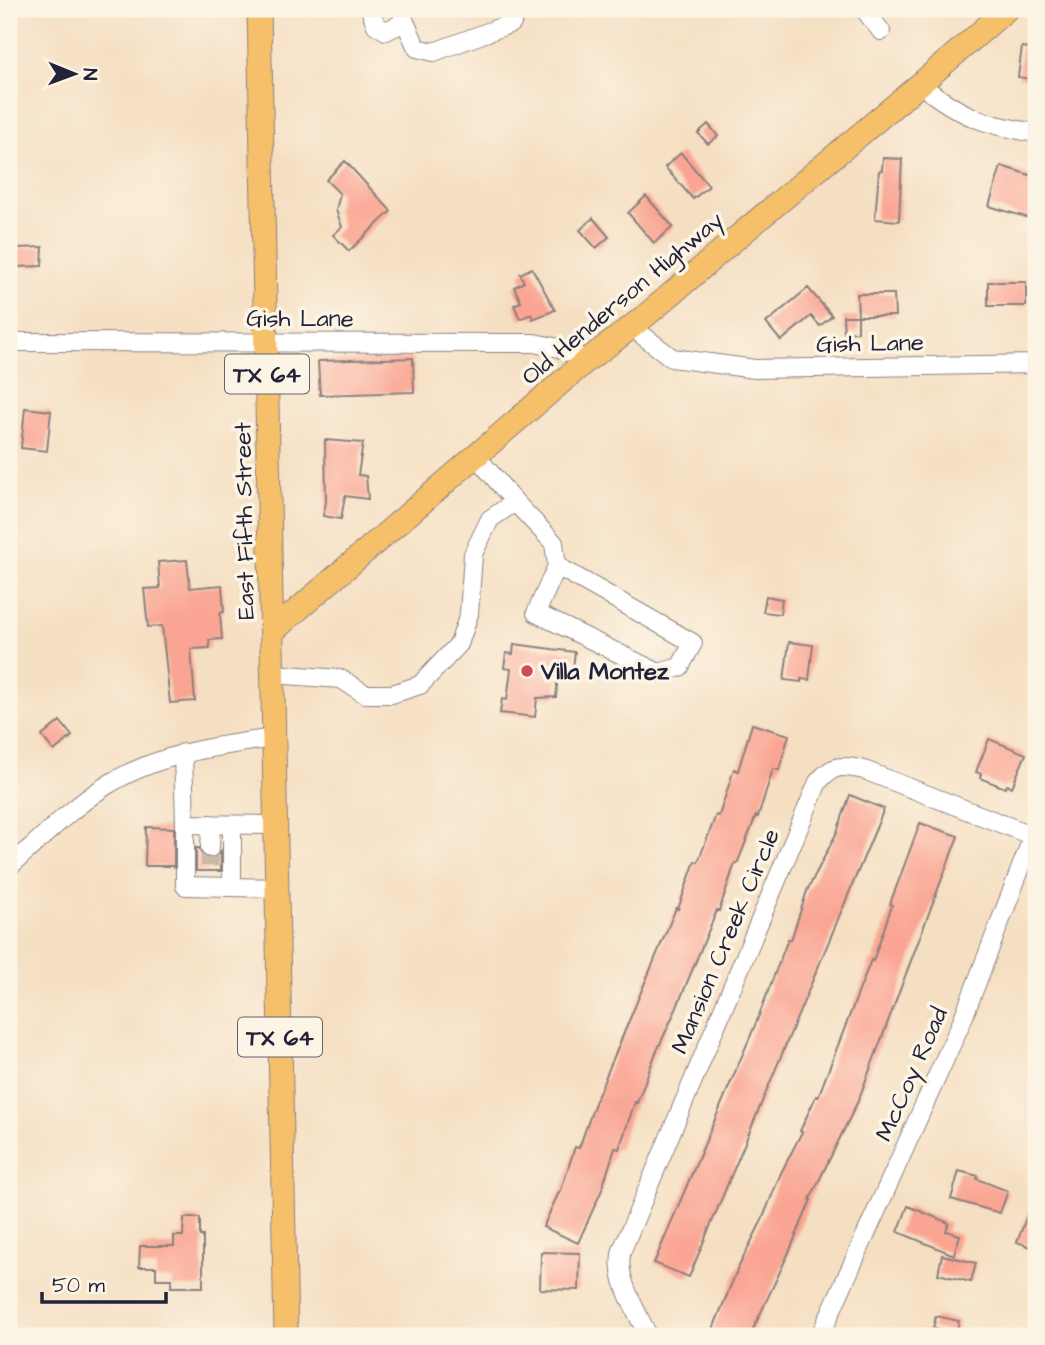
<svg xmlns="http://www.w3.org/2000/svg" width="1045" height="1345" font-family="'Architects Daughter',sans-serif">
<style>
.building{fill:#faa593}
.lines{fill:none;stroke-linecap:round;stroke-linejoin:round}
.minor-tunnel{stroke:#cbb9a7;stroke-width:18;stroke-dasharray:18 9;stroke-linecap:butt}
.minor-casing{stroke:#8c807e;stroke-width:20}
.major-casing{stroke:#8c807e;stroke-width:25}
.minor{stroke:#fff;stroke-width:18}
.major{stroke:#f6c06b;stroke-width:23}
.poi-dot{fill:#d1495b;stroke:#fcf5e5;stroke-width:2.5}
.labels{text-anchor:middle;stroke-width:7;stroke-linejoin:round;paint-order:stroke}
.shield{fill:#fcf5e5;stroke:#63616e;stroke-width:2}
.shield-label{font-size:23px;font-weight:bold;fill:#22223b}
.street-label{font-size:24px;fill:#22223b;stroke:#fcf5e5}
.poi-label{font-size:24px;font-weight:bold;fill:#22223b;stroke:#fcf5e5;text-anchor:start}
</style>
<rect width="100%" height="100%" fill="#fcf5e5"/>
<filter id="ink" filterUnits="userSpaceOnUse"><feTurbulence type="fractalNoise" baseFrequency=".0143" numOctaves="2"/><feDisplacementMap in="SourceGraphic" scale="14" xChannelSelector="R" yChannelSelector="G"/><feConvolveMatrix kernelMatrix="1 2 1 2 8 2 1 2 1" color-interpolation-filters="sRGB"/></filter>
<filter id="wash" filterUnits="userSpaceOnUse"><feTurbulence type="fractalNoise" baseFrequency=".00686" numOctaves="4" result="noise"/><feDisplacementMap in="SourceGraphic" scale="28" xChannelSelector="R" yChannelSelector="G"/><feGaussianBlur stdDeviation="1.57" result="paint"/><feColorMatrix in="noise" values="0 0 0 0 0 0 0 0 0 0 0 0 0 0 0 0 0 1.4 0 .05"/><feComposite in="paint" operator="in"/></filter>
<g filter="url(#wash)">
<rect width="100%" height="100%" fill="#f5dfc2"/>
<g id="blocks">
<path class="building" d="M 1022,47 L 1036,49 L 1036,80 L 1018,77 Z
M 708,124 L 718,136 L 708,144 L 698,133 Z
M 681,153 L 709,186 L 693,199 L 665,167 Z
M 883,158 L 902,159 L 899,221 L 875,219 L 879,171 L 882,170 Z
M 345,161 L 391,211 L 349,251 L 333,235 L 342,227 L 336,210 L 340,194 L 326,180 Z
M 1001,166 L 1036,177 L 1036,205 L 1032,219 L 989,206 Z
M 646,196 L 673,227 L 654,243 L 628,213 Z
M 593,218 L 609,237 L 596,248 L 580,230 Z
M 43,247 L 42,266 L 17,267 L 17,248 Z
M 532,268 L 555,310 L 533,319 L 531,314 L 520,319 L 514,305 L 521,302 L 514,287 L 524,282 L 520,274 Z
M 988,282 L 1026,282 L 1026,306 L 988,306 Z
M 808,288 L 832,316 L 820,326 L 811,316 L 781,341 L 766,323 Z
M 857,294 L 894,294 L 895,316 L 858,316 L 858,332 L 844,333 L 843,316 L 858,316 Z
M 413,358 L 414,392 L 320,395 L 318,361 Z
M 25,408 L 51,411 L 47,451 L 21,448 Z
M 325,440 L 363,443 L 358,475 L 366,476 L 368,499 L 345,496 L 341,519 L 323,516 L 326,502 Z
M 187,560 L 190,588 L 222,585 L 224,612 L 220,613 L 222,639 L 209,640 L 210,648 L 191,649 L 195,701 L 170,703 L 162,626 L 148,627 L 144,589 L 160,588 L 158,562 Z
M 766,596 L 782,599 L 780,614 L 763,612 Z
M 789,642 L 813,645 L 809,680 L 801,679 L 801,682 L 784,680 Z
M 514,644 L 575,652 L 572,675 L 558,673 L 556,697 L 537,698 L 535,717 L 500,713 L 502,699 L 507,700 L 511,669 L 504,668 L 506,653 L 513,654 Z
M 60,721 L 72,736 L 54,751 L 42,736 Z
M 752,724 L 789,735 L 779,770 L 773,769 L 758,817 L 756,816 L 737,864 L 735,863 L 719,911 L 717,910 L 677,1007 L 655,1055 L 637,1103 L 635,1102 L 619,1149 L 615,1148 L 601,1192 L 578,1243 L 543,1227 L 559,1192 L 560,1193 L 575,1147 L 579,1148 L 596,1100 L 676,908 L 678,909 L 695,861 L 698,862 L 716,815 L 719,816 L 734,769 L 738,771 Z
M 989,739 L 1026,754 L 1012,787 L 1007,785 L 1005,788 L 980,778 L 981,774 L 976,772 Z
M 850,795 L 884,809 L 689,1277 L 654,1263 L 756,1023 L 788,939 L 791,940 L 807,891 L 837,832 Z
M 920,823 L 958,836 L 858,1101 L 810,1199 L 811,1200 L 790,1250 L 750,1336 L 710,1336 L 738,1268 L 762,1220 L 781,1173 L 802,1132 L 800,1131 L 816,1096 L 818,1097 L 871,960 L 873,961 L 892,905 L 890,904 Z
M 146,827 L 174,828 L 174,868 L 173,866 L 145,866 Z
M 196,848 L 199,848 L 203,857 L 209,859 L 216,858 L 221,851 L 221,871 L 196,871 Z
M 959,1171 L 978,1176 L 977,1179 L 1008,1191 L 1000,1213 L 951,1199 Z
M 1035,1195 L 1036,1195 L 1036,1249 L 1017,1242 Z
M 908,1206 L 949,1223 L 946,1231 L 960,1235 L 954,1255 L 898,1232 Z
M 184,1218 L 200,1218 L 200,1236 L 203,1236 L 203,1287 L 171,1287 L 172,1279 L 156,1279 L 156,1267 L 139,1267 L 140,1246 L 174,1246 L 174,1236 L 183,1236 Z
M 541,1252 L 580,1253 L 579,1290 L 540,1289 Z
M 942,1255 L 976,1263 L 971,1282 L 938,1274 Z
M 936,1316 L 959,1321 L 956,1333 L 933,1328 Z"/>
</g>
</g>
<g filter="url(#ink)">
<use href="#blocks" fill-opacity="0" stroke="#8c807e" stroke-width="2"/>
<g class="lines">
<path class="minor-tunnel" d="M 210,848 L 210,871"/>
<g class="minor-casing">
<path id="minor" d="M 370,9 L 376,25 L 386,31 L 405,22 L 401,9
M 864,9 L 881,31
M 405,22 L 417,48 L 434,52 L 512,23
M 921,85 C 962,117 985,125 1036,133
M 633,328 L 672,358 L 755,369 L 1036,364
M 9,342 L 534,343 L 559,348 L 587,360
M 476,456 L 515,502 L 554,543 L 557,566 L 536,613 L 659,673 L 680,667 L 693,643 L 557,566
M 273,674 L 341,679 L 365,694 L 392,694 L 420,685 L 459,644 L 469,614 L 473,554 L 490,519 L 515,502
M 183,753 L 185,824 L 276,825
M 185,824 L 185,886 L 232,887 L 232,824
M 210,848 L 211,824
M 9,867 C 40,840 70,809 104,787 C 155,754 215,746 274,738
M 232,887 L 277,888
M 648,1336 C 637,1311 614,1277 622,1250 L 818,782 C 833,764 842,765 864,770 L 1033,836
M 820,1336 L 962,1021 L 1036,828"/>
</g>
<g class="major-casing">
<path id="major" d="M 259,9 L 286,1336
M 273,631 L 587,360 C 642,322 689,278 740,235 C 829,160 920,86 1007,9"/>
</g>
<use href="#minor" class="minor"/>
<use href="#major" class="major"/>
</g>
</g>
<circle class="poi-dot" cx="527" cy="671" r="7"/>
<g class="labels">
<g class="shield">
<rect x="225" y="354.5" width="84" height="39" rx="5"/>
<rect x="238" y="1017.5" width="84" height="39" rx="5"/>
</g>
<g class="shield-label">
<text x="267" y="382">TX 64</text>
<text x="280" y="1045">TX 64</text>
</g>
<g class="street-label">
<text transform="translate(622 298) rotate(-40)" y="8">Old Henderson Highway</text>
<text x="300" y="326">Gish Lane</text>
<text transform="translate(870 343) rotate(-1)" y="8">Gish Lane</text>
<text transform="translate(244 521) rotate(-91)" y="8">East Fifth Street</text>
<text transform="translate(725 941) rotate(-67)" y="8">Mansion Creek Circle</text>
<text transform="translate(911 1074) rotate(-66)" y="8">McCoy Road</text>
</g>
<g class="poi-label">
<text x="541" y="679">Villa Montez</text>
</g>
</g>
<rect width="1045" height="1345" fill="none" stroke="#fcf5e5" stroke-width="35"/>
<g transform="translate(74 74) rotate(91)" stroke="#fcf5e5" stroke-width="5" paint-order="stroke">
<path d="M0-5L12 26L0 18L-12 26Z" fill="#22223b"/>
<text y="-10" font-size="19" font-weight="bold" text-anchor="middle" fill="#22223b">N</text>
</g>
<path d="M42 1292v10h124v-10" fill="none" stroke="#22223b" stroke-width="3.5"/>
<text x="52" y="1292" font-size="21" fill="#22223b" stroke="#fcf5e5" stroke-width="5" paint-order="stroke">50 m</text>
</svg>
